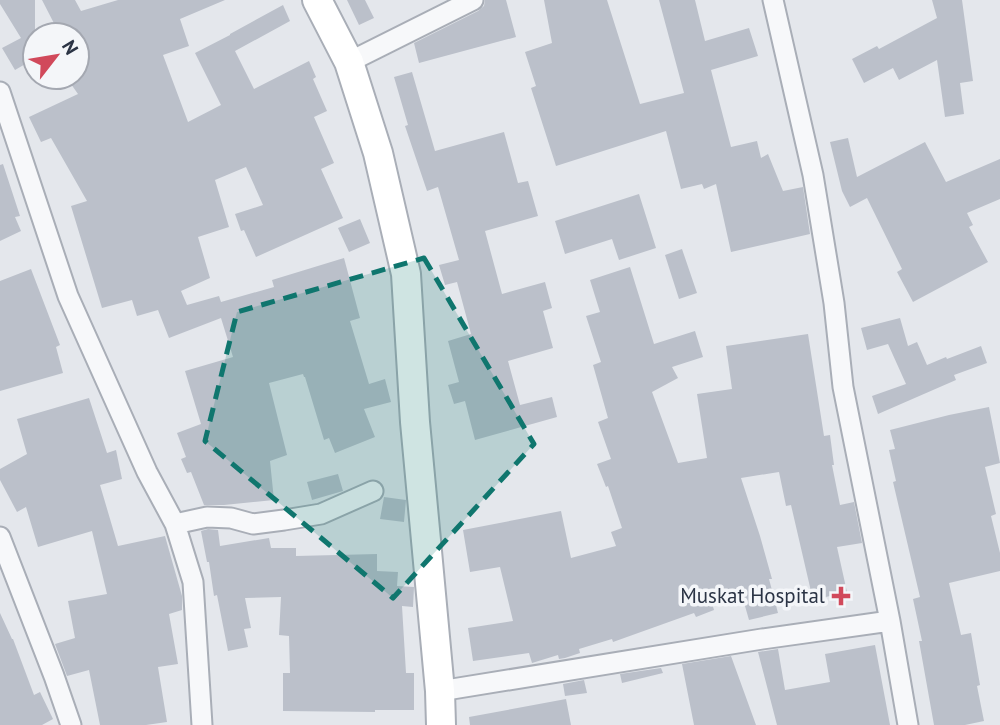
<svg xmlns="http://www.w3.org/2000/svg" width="1000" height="725" font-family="'PT Sans',sans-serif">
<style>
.building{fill:#bbc0ca}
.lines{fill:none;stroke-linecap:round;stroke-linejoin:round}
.minor-casing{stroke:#a9aeb7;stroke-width:23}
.secondary-casing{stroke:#a9aeb7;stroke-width:32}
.minor{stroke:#f7f8fa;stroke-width:19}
.secondary{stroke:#fff;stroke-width:28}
.marked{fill:#0f766e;fill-opacity:0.2;stroke:#0f766e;stroke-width:5;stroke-dasharray:14 9;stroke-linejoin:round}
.poi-dot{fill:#d1495b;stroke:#f4f6f9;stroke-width:2.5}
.labels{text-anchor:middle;stroke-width:7;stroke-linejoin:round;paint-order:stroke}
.poi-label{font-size:21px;fill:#2b3445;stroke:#f4f6f9;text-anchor:end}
</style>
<rect width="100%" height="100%" fill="#e4e7ec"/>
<path class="building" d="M 0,0 L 35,0 L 35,61 L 34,59 L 15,70 L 2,48 L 21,38 L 0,4 Z
M 42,0 L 75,0 L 81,11 L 118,0 L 225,0 L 180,19 L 189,46 L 163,55 L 188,122 L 221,105 L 195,53 L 230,35 L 230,34 L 283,5 L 290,21 L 235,51 L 254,89 L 309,61 L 316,77 L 313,79 L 327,111 L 314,117 L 334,163 L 321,169 L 343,218 L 256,257 L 244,230 L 241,231 L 235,214 L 263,205 L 246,167 L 215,180 L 229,227 L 198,237 L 210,278 L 181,291 L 187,305 L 219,296 L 221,302 L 274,287 L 272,280 L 344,258 L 360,318 L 350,321 L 369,384 L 385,379 L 391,402 L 364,409 L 375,437 L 335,453 L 329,438 L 324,440 L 305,377 L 304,377 L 303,374 L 269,383 L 287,455 L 270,461 L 274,500 L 224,505 L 204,505 L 191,472 L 187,473 L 181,459 L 186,457 L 177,433 L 201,424 L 185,371 L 233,357 L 221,318 L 169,338 L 158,310 L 137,316 L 132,300 L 102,308 L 71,206 L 87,201 L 51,138 L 41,142 L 29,117 L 78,94 L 66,77 L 77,77 L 77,35 L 60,35 Z
M 347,0 L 365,0 L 374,18 L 359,25 Z
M 485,0 L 506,0 L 516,37 L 419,63 L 414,43 L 478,11 L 484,6 Z
M 544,0 L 607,0 L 640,104 L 684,93 L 659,0 L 695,0 L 705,41 L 749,28 L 758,56 L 711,70 L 731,147 L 757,141 L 761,158 L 768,154 L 783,191 L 803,187 L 810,234 L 731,252 L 716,184 L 704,189 L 702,184 L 681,189 L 666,131 L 556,166 L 531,88 L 536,86 L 525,52 L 552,43 Z
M 932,0 L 962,0 L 973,81 L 960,83 L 964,114 L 945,117 L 937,60 L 899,80 L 893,68 L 864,83 L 852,59 L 877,46 L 879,49 L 937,18 Z
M 412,72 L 435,151 L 504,132 L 518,183 L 528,181 L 538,216 L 485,231 L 502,294 L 545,282 L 552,308 L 543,311 L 553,348 L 508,361 L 520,405 L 552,397 L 557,417 L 475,440 L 465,401 L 454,404 L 448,385 L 459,382 L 448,341 L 471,334 L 457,282 L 445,285 L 439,265 L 459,260 L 438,187 L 427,191 L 405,126 L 408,125 L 394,77 Z
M 848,138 L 857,177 L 925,142 L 946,182 L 1000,159 L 1000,199 L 967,213 L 973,225 L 969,227 L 988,262 L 913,302 L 897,272 L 902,269 L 867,198 L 850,207 L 842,191 L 830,142 Z
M 3,164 L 20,216 L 15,217 L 21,231 L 0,241 L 0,165 Z
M 639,194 L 656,248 L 619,260 L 612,239 L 565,254 L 555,221 Z
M 360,219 L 370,243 L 349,252 L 338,228 Z
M 682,249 L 697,293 L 679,299 L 665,255 Z
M 630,267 L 654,344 L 695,331 L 703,357 L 672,367 L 678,378 L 652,392 L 678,463 L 707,458 L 697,394 L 732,389 L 726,346 L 808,334 L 824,436 L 830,435 L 834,465 L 832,465 L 840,505 L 854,502 L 862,543 L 837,547 L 847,592 L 813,600 L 791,505 L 786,506 L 779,472 L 741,478 L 760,536 L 772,579 L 769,579 L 778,613 L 749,620 L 741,592 L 711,600 L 714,610 L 696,617 L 694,613 L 613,642 L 612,639 L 579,649 L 580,653 L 565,658 L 559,659 L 558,655 L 532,663 L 529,653 L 473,661 L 468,628 L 513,621 L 500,567 L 470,572 L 463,530 L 561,511 L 571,558 L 616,546 L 611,532 L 622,528 L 608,486 L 606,487 L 597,464 L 611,459 L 598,422 L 608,418 L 593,365 L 601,362 L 586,316 L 600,312 L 590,280 Z
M 31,269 L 60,345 L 56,347 L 63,373 L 0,391 L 0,281 Z
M 900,318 L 908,346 L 917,342 L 927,365 L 946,357 L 947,359 L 981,346 L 987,363 L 954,375 L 956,380 L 878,414 L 872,396 L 906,384 L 888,344 L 867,350 L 861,328 Z
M 89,398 L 107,453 L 116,450 L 122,479 L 100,485 L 118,546 L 165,536 L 182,596 L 182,610 L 169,614 L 178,664 L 158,667 L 167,722 L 146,725 L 100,725 L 89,670 L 67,676 L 55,644 L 75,638 L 68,601 L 107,594 L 92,531 L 38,547 L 26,507 L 17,512 L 0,480 L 0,469 L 27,454 L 17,419 Z
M 989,407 L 1000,463 L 985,467 L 996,514 L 991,516 L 1000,553 L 1000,571 L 949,583 L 961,635 L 971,633 L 980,685 L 977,686 L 984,721 L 965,725 L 934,725 L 919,641 L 922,641 L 913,599 L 920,597 L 893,482 L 896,481 L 889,450 L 895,449 L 890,430 L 949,415 Z
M 338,474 L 343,491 L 312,500 L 307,482 Z
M 384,497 L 406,500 L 404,522 L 380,519 Z
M 208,529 L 218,530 L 220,546 L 269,538 L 271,548 L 296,548 L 296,556 L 377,554 L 377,571 L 398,572 L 397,586 L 414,587 L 413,607 L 402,606 L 406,673 L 414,673 L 414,710 L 375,710 L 375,712 L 283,711 L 283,673 L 290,673 L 289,636 L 279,635 L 281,597 L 245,598 L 251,628 L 244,629 L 248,647 L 228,651 L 217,595 L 214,596 L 209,562 L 207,562 L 201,531 Z
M 0,613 L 12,639 L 13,639 L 34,695 L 40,692 L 53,719 L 42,725 L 0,725 Z
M 875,645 L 890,725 L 777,725 L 758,652 L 778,649 L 785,690 L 830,682 L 825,654 Z
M 731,656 L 756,725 L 694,725 L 682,664 Z
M 661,668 L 663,673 L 622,683 L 620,674 Z
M 584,680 L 587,693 L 565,696 L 563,684 Z
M 566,699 L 571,725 L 470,725 L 469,717 Z"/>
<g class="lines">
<g class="minor-casing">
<path id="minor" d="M 773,0 L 813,175 L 834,303 L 843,387 L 890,621 L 908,725
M 349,62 L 473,0
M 0,92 L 68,296 L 147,472 L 175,524 L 193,582 L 202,725
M 175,524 L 207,517 L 231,518 L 253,524 L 284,520 L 321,514 L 373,491
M 0,537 L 54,676 L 71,725
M 440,691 L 762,639 L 890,621"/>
</g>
<g class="secondary-casing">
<path id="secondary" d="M 317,0 L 349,62 L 378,153 L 406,274 L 415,422 L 440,691 L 441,725"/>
</g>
<use href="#minor" class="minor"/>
<use href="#secondary" class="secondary"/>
</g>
<path class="marked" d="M 424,258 L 534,444 L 393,598 L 205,441 L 237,312 Z"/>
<path class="poi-dot" d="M837.5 585.5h7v7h7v7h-7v7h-7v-7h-7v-7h7z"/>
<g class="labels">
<g class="poi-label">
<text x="825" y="603">Muskat Hospital</text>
</g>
</g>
<g transform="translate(56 56) rotate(59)"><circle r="33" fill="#f4f6f9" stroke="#a4a8b1" stroke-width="2"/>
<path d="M0-5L12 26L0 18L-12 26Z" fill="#d1495b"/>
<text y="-10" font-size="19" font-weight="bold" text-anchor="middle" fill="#2b3445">N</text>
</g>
</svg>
